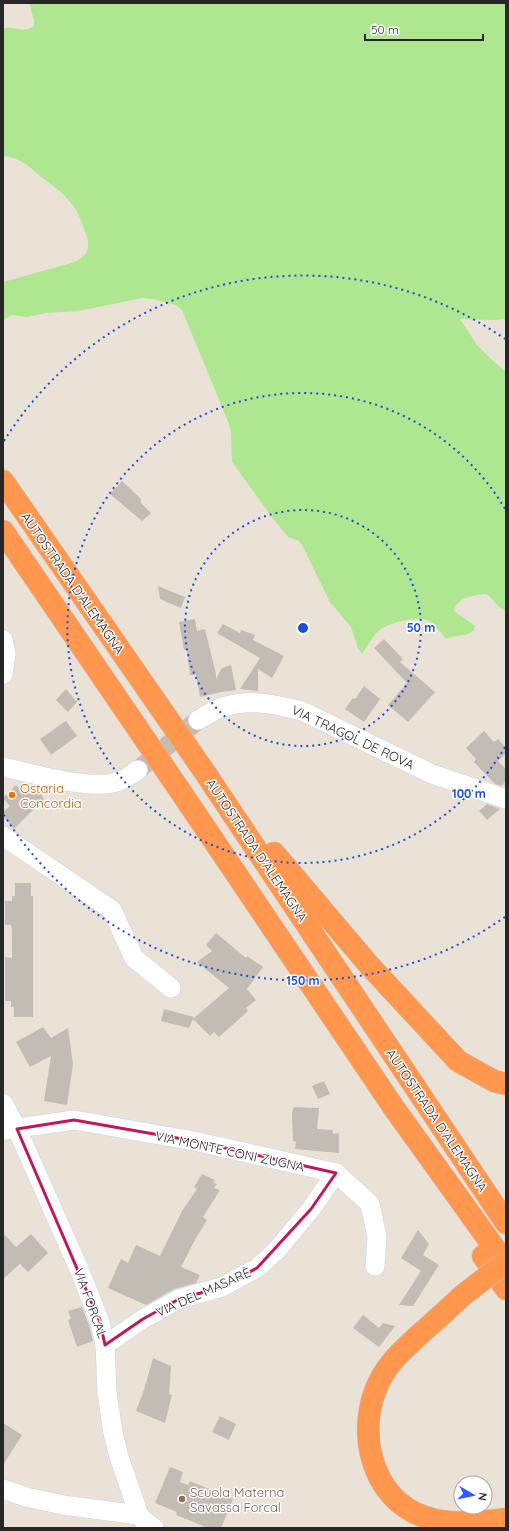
<svg xmlns="http://www.w3.org/2000/svg" width="509" height="1531" font-family="Quicksand,sans-serif">
<style>
.green{fill:#afe690}
.building{fill:#c2bcb4}
.lines{fill:none;stroke-linecap:round;stroke-linejoin:round}
.minor-tunnel{stroke:#c4bdb4;stroke-width:19;stroke-dasharray:19 10;stroke-linecap:butt}
.minor-casing{stroke:#cdd1e2;stroke-width:20}
.motorway-casing{stroke:#c7c7c7;stroke-width:23}
.minor{stroke:#fff;stroke-width:19}
.motorway{stroke:#ff974e;stroke-width:22}
.motorway-bridge-casing{stroke:#c7c7c7;stroke-width:23;stroke-linecap:butt}
.motorway-bridge{stroke:#ff974e;stroke-width:22}
.marked{fill:none;stroke:#c2185b;stroke-width:3;stroke-linejoin:round}
.ring{fill:none;stroke:#1d4ed8;stroke-width:2;stroke-dasharray:2 4}
.food-dot{fill:#e8710a;stroke:#fff;stroke-width:1.5}
.education-dot{fill:#8d6e63;stroke:#fff;stroke-width:1.5}
.labels{text-anchor:middle;stroke-width:3;stroke-linejoin:round;paint-order:stroke}
.street-label{font-size:13px;fill:#272727;stroke:#fff}
.food-label{font-size:13px;fill:#c56008;stroke:#fff;text-anchor:start}
.education-label{font-size:13px;fill:#785e54;stroke:#fff;text-anchor:start}
.centre{fill:#1d4ed8;stroke:#fff;stroke-width:2}
.ring-label{font-size:12px;text-anchor:middle;font-weight:bold;fill:#1d4ed8;stroke:#fff;stroke-width:3;stroke-linejoin:round;paint-order:stroke}
</style>
<rect width="100%" height="100%" fill="#ebe2d7"/>
<path class="green" d="M 29,3 L 506,3 L 506,319 L 493,320 L 460,319 L 477,345 L 492,360 L 506,372 L 506,611 C 497,608 494,599 486,594 C 474,595 457,597 454,611 L 475,626 L 474,630 C 465,638 457,634 447,639 C 441,634 436,625 429,621 C 419,615 387,623 378,631 C 372,637 367,647 362,654 L 358,648 L 351,627 L 330,602 L 302,545 L 299,541 L 288,537 L 272,517 L 232,462 L 231,432 L 229,424 L 182,310 L 176,305 L 168,303 L 153,299 L 142,298 L 79,311 L 46,313 L 27,317 L 12,315 L 3,320 L 3,282 L 75,262 C 90,254 91,245 84,229 C 81,222 79,213 74,207 C 65,194 52,185 40,176 C 29,166 19,157 3,156 L 3,29 C 15,24 20,35 34,26 L 34,20 Z"/>
<path class="building" d="M 122,481 L 141,499 L 141,503 L 151,513 L 142,521 L 110,494 Z
M 158,586 L 185,597 L 181,608 L 160,599 Z
M 195,619 L 197,631 L 205,629 L 216,674 L 216,679 L 222,668 L 231,665 L 236,690 L 221,692 L 200,697 L 196,675 L 190,675 L 187,650 L 184,650 L 179,622 Z
M 223,624 L 240,633 L 241,630 L 255,635 L 253,640 L 284,656 L 272,678 L 258,669 L 258,691 L 240,689 L 260,658 L 217,633 Z
M 384,639 L 403,659 L 400,662 L 435,692 L 408,722 L 388,705 L 407,683 L 374,648 Z
M 364,686 L 380,699 L 364,722 L 345,709 L 353,698 L 355,699 Z
M 66,689 L 77,702 L 68,712 L 56,700 Z
M 66,721 L 77,736 L 51,755 L 40,739 Z
M 484,731 L 494,742 L 498,739 L 506,748 L 506,753 L 498,761 L 506,769 L 506,781 L 501,786 L 495,784 L 474,762 L 476,759 L 466,748 Z
M 16,785 L 24,794 L 34,786 L 47,789 L 41,795 L 44,799 L 14,829 L 3,816 L 3,812 L 10,806 L 3,798 Z
M 487,804 L 500,809 L 487,820 L 479,811 Z
M 15,883 L 31,883 L 31,896 L 33,896 L 33,1017 L 14,1017 L 14,1007 L 11,1007 L 11,1001 L 5,1001 L 5,957 L 12,958 L 12,930 L 11,925 L 5,925 L 5,901 L 12,901 L 12,896 L 15,896 Z
M 216,933 L 246,958 L 247,956 L 263,967 L 247,989 L 256,1000 L 246,1008 L 248,1011 L 219,1037 L 214,1032 L 210,1036 L 193,1019 L 229,988 L 197,962 L 212,951 L 206,945 Z
M 164,1009 L 194,1017 L 189,1028 L 161,1021 Z
M 43,1027 L 51,1038 L 68,1028 L 73,1064 L 67,1105 L 44,1101 L 51,1056 L 30,1067 L 16,1042 Z
M 324,1081 L 330,1094 L 318,1099 L 312,1086 Z
M 294,1107 L 319,1108 L 317,1129 L 333,1130 L 333,1134 L 339,1133 L 339,1153 L 295,1149 L 296,1142 L 293,1141 L 292,1113 Z
M 202,1174 L 215,1180 L 213,1182 L 217,1184 L 214,1188 L 220,1190 L 203,1217 L 207,1220 L 196,1238 L 181,1267 L 200,1275 L 196,1283 L 174,1289 L 146,1305 L 108,1288 L 121,1259 L 128,1263 L 136,1245 L 160,1256 L 182,1211 L 197,1189 L 194,1187 Z
M 418,1230 L 429,1244 L 423,1255 L 439,1265 L 413,1306 L 399,1305 L 421,1271 L 401,1258 Z
M 3,1233 L 16,1247 L 31,1234 L 48,1253 L 28,1272 L 20,1264 L 3,1279 Z
M 82,1307 L 89,1325 L 93,1341 L 77,1347 L 68,1320 L 71,1319 L 68,1311 Z
M 363,1315 L 379,1328 L 383,1323 L 395,1326 L 379,1347 L 353,1328 Z
M 153,1358 L 171,1366 L 169,1394 L 172,1395 L 165,1423 L 136,1411 L 144,1390 Z
M 220,1416 L 236,1424 L 229,1440 L 212,1432 Z
M 3,1423 L 22,1435 L 3,1465 Z
M 170,1467 L 183,1472 L 180,1482 L 188,1485 L 190,1481 L 233,1499 L 221,1528 L 208,1528 L 176,1515 L 177,1512 L 155,1503 Z"/>
<g class="lines">
<path class="minor-tunnel" d="M 138,770 L 198,720"/>
<g class="minor-casing">
<path id="minor" d="M 3,640 L 6,654 L 3,674
M 198,720 C 205,716 213,711 220,708 C 247,698 275,704 302,711 L 432,774 L 506,799
M 3,767 C 32,773 95,793 122,780 C 127,778 132,774 138,770
M 3,836 L 112,910 L 134,958 L 171,988
M 3,1103 L 17,1129 L 79,1269 L 100,1322 L 105,1345 L 107,1392 L 113,1433 L 119,1457 L 139,1515 L 145,1522 L 154,1528
M 5,1130 L 74,1120 L 194,1141 L 336,1173 L 370,1204 L 377,1237 L 375,1266
M 105,1345 L 143,1319 L 179,1299 L 222,1287 L 257,1268 L 277,1250 L 311,1209 L 336,1173
M 3,1489 L 26,1497 L 63,1505 L 139,1515"/>
</g>
<g class="motorway-casing">
<path id="motorway" d="M 3,481 L 204,771 L 506,1223
M 3,531 L 183,795 L 394,1108 L 506,1264
M 274,853 L 369,965 L 458,1061 L 494,1081 L 506,1084
M 483,1256 L 506,1289
M 462,1296 C 448,1309 434,1322 419,1335 C 404,1349 389,1362 380,1380 C 355,1428 370,1499 425,1517 C 451,1526 479,1522 506,1519"/>
</g>
<use href="#minor" class="minor"/>
<use href="#motorway" class="motorway"/>
<g class="motorway-bridge-casing">
<path id="motorway-bridge" d="M 462,1296 L 506,1262"/>
</g>
<use href="#motorway-bridge" class="motorway-bridge"/>
</g>
<path class="marked" d="M 74,1120 L 194,1141 L 336,1173 L 311,1209 L 257,1268 L 222,1287 L 179,1299 L 143,1319 L 105,1345 L 100,1322 L 17,1129 Z"/>
<g class="ring">
<circle cx="303" cy="628" r="118"/>
<path d="M505 747A235 235 0 1 1 505 509"/>
<path d="M505 917A353 353 0 0 1 4 815M4 441A353 353 0 0 1 505 339"/>
</g>
<circle class="food-dot" cx="12" cy="795" r="4"/>
<circle class="education-dot" cx="182" cy="1499" r="4"/>
<g class="labels">
<g class="street-label">
<text transform="translate(73 583) rotate(55)" y="5">AUTOSTRADA D'ALEMAGNA</text>
<text transform="translate(353 737) rotate(25)" y="5">VIA TRAGOL DE ROVA</text>
<text transform="translate(257 850) rotate(56)" y="5">AUTOSTRADA D'ALEMAGNA</text>
<text transform="translate(437 1120) rotate(56)" y="5">AUTOSTRADA D'ALEMAGNA</text>
<text transform="translate(230 1151) rotate(12)" y="5">VIA MONTE CONI ZUGNA</text>
<text transform="translate(203 1292) rotate(-24)" y="5">VIA DEL MASARÈ</text>
<text transform="translate(91 1303) rotate(70)" y="5">VIA FORCAL</text>
</g>
<g class="food-label">
<text x="20" y="793">Ostaria<tspan x="20" dy="15">Concordia</tspan></text>
</g>
<g class="education-label">
<text x="190" y="1497">Scuola Materna<tspan x="190" dy="15">Savassa Forcal</tspan></text>
</g>
</g>
<circle cx="303" cy="628" r="6" class="centre"/>
<g class="ring-label">
<text x="421" y="632">50 m</text>
<text x="469" y="798">100 m</text>
<text x="303" y="985">150 m</text>
</g>
<rect width="509" height="1531" fill="none" stroke="#272727" stroke-width="8"/>
<g transform="translate(473 1495) rotate(99)"><circle r="19" fill="#ffffff" stroke="#a9a9a9"/>
<path d="M0-3L7 15L0 10L-7 15Z" fill="#305cff"/>
<text y="-6" font-size="11" font-weight="bold" text-anchor="middle" fill="#272727">N</text>
</g>
<path d="M365 34v6h118v-6" fill="none" stroke="#272727" stroke-width="2"/>
<text x="371" y="34" font-size="12" fill="#272727" stroke="#ffffff" stroke-width="3" paint-order="stroke">50 m</text>
</svg>
